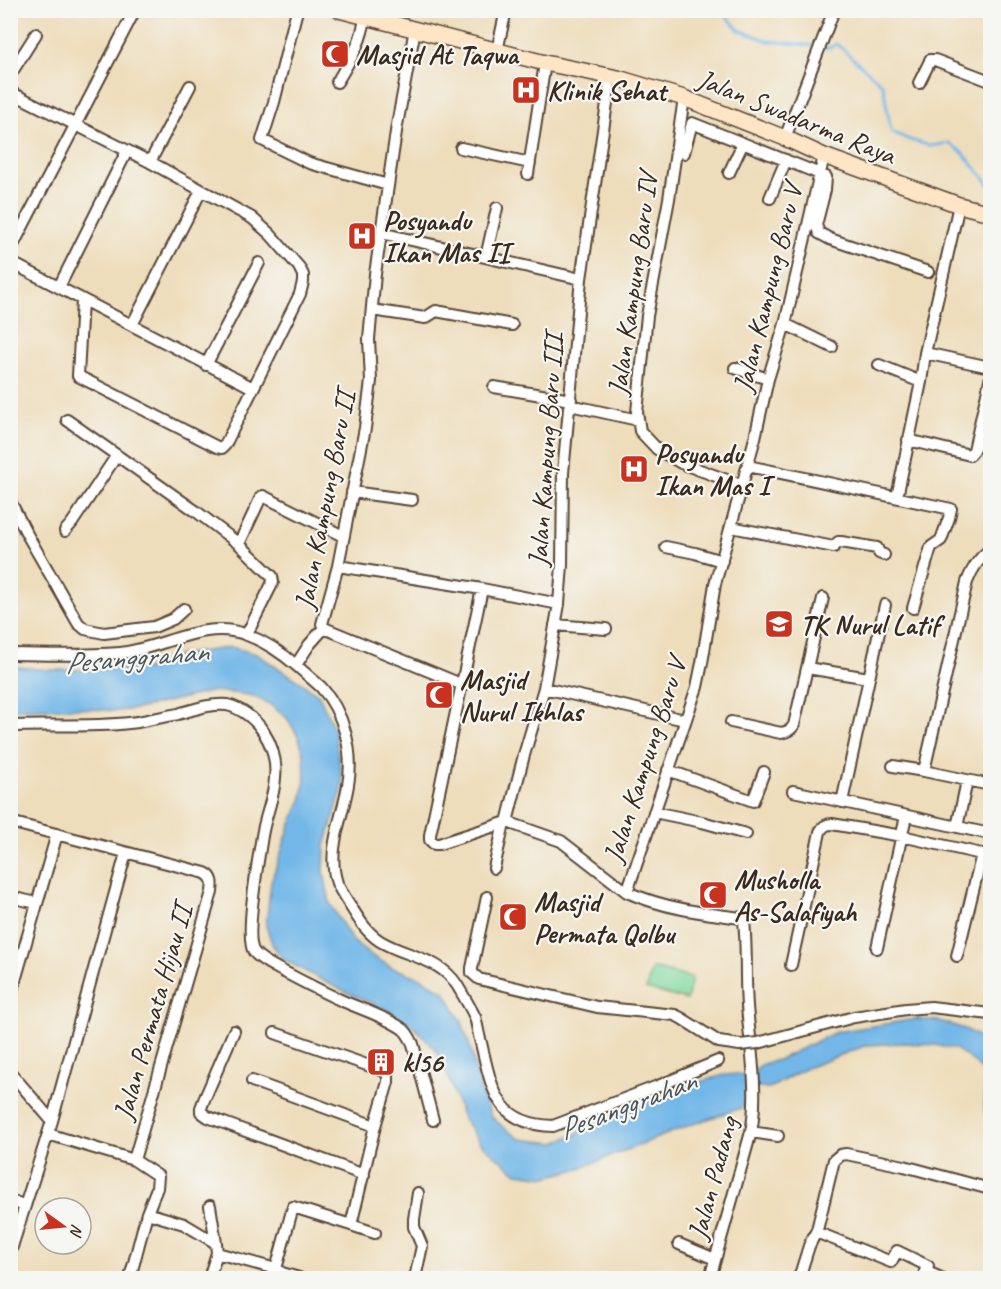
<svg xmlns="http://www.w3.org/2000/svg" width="1001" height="1289" font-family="Caveat,sans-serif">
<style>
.green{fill:#7fd99f;stroke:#5d825e;stroke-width:1.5}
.water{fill:#72b7e8;stroke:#567083;stroke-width:1.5}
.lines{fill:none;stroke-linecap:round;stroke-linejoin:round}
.stream{stroke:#72b7e8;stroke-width:3}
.minor-casing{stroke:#564536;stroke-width:14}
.secondary-casing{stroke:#564536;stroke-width:18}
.minor{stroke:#fff;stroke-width:10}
.secondary{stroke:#fde5c5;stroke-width:15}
.minor-bridge-casing{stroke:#564536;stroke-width:14;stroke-linecap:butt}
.minor-bridge{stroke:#fff;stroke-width:10}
.labels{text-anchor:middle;stroke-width:4.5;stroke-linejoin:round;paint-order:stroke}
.poi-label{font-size:28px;font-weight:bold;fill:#3b2a1e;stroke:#f6f6f2;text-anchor:start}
.street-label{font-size:28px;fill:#3b2a1e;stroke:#f6f6f2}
.water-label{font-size:30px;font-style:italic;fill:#4c545b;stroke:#f6f6f2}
</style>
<rect width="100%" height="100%" fill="#f6f6f2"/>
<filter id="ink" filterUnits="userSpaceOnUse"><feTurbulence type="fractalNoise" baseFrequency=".0167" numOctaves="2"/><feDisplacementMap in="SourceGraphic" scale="12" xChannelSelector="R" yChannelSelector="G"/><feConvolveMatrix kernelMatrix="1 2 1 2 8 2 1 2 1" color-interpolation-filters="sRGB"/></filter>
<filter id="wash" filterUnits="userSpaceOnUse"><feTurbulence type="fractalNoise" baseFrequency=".008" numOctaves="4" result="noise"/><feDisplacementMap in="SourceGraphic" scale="24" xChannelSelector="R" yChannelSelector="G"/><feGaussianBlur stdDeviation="1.35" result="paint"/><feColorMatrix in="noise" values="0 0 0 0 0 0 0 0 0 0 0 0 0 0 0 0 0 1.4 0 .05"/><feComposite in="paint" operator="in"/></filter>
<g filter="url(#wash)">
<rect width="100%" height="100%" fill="#edb"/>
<path class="green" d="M 652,968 L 692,978 L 687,1000 L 646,989 Z"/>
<path class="water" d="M 231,647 L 256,654 L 291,676 L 319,695 L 334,729 L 343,786 L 325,846 L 324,873 L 330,904 L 352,940 L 370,955 L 393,968 L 421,978 L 445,992 L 462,1022 L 471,1050 L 480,1088 L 491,1116 L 503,1127 L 520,1139 L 555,1143 L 676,1089 L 724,1075 L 738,1074 L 742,1075 L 755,1071 L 763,1064 L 778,1060 L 836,1032 L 916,1019 L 939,1021 L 965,1029 L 984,1039 L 990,1045 L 990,1123 L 985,1113 L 984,1098 L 987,1079 L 983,1072 L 974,1062 L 956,1049 L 935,1045 L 904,1043 L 867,1045 L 804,1069 L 770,1088 L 757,1087 L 747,1093 L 744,1107 L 690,1125 L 578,1169 L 546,1177 L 517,1173 L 480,1143 L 462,1116 L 447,1074 L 436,1050 L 414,1027 L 390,1011 L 344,991 L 301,969 L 283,959 L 273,946 L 266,926 L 271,882 L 290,826 L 301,801 L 305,780 L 304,754 L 298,736 L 287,718 L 268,703 L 250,695 L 214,691 L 141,708 L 118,711 L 77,708 L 26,708 L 11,710 L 11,666 L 47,670 L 146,669 L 181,655 Z"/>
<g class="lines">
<path class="stream" d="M 721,10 L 739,30 L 769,41 L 816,46
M 823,47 L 828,48 L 837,44 L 883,85 L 891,131 L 907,139 L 931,146 L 949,143 L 963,153 L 990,185"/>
</g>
</g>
<g filter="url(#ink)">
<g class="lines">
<g class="minor-casing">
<path id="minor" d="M 297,10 L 274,102 L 262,140 L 309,163 L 388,185
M 415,29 L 397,125 L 375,274 L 369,339 L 371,381 L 365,428 L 338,566 L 322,624 L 324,628 L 463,685
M 497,51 L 506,10
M 10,75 L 36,34
M 337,82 C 350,60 362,43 365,17
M 919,83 L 929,63 L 930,60 L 935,60 L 990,81
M 10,92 L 150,162 L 252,218 L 270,234 L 299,267 L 303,275 L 303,282 L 300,294 L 225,445 L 222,448 L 217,447 L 78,376 L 82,300
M 684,98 L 669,199 L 647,316 L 637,412 L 640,431 L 657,449 L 681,463 L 743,486
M 10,136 L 13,131
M 785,138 L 834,10
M 461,148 L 530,163
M 684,153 L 692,123 L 820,174 L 826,177 L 825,190 L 816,225 L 819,233 L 830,239 L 928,272
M 150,162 L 190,86
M 729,173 L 743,143
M 528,174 L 545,63
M 770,198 L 786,160
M 381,233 L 581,279
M 10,251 L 135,10
M 486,257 L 497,208
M 10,262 L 253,388
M 59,287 L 127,151
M 372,310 L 425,318 L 436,311 L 512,325
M 785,324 L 832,347
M 132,325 L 201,191
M 925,353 L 990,367
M 206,365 L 259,263
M 879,365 L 921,382
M 735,368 L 768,379
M 494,387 L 571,400
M 570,405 L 638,420
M 67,420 L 197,512 L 239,544 L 261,497 L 263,496 L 343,536
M 908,440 L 970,455 L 974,450 L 990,380
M 748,466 L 951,509 L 949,518 L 941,540 L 931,547 L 913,608
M 352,492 L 412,500
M 897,497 L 921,382 L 925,353 L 959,205
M 10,501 L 28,536 L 78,623 L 85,629 L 104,633 L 154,627 L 173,619 L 184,609
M 731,527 L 834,547 L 838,542 L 841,542 L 877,548 L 879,553 L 884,555
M 65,531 L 72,523 L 117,455
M 239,544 L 272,576 L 273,582 L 247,634
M 666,547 L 695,553 L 722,561
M 990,550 C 978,558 972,569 967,582 L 924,771 L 990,785
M 338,566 L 482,589 L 559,604
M 482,589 L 430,835 L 430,840 L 434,844 L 439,844 L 507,822
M 555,625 L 606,629
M 10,654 C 47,655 83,656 120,653 C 162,649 205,618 247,635 C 266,642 282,653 297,666 C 305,673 313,680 321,687 C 344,712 354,752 348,785 C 343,817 326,850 337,883 C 339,888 343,894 346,899 C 356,914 364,931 380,941 C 406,957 439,957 457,985 C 463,995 470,1007 475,1017 C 477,1024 478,1032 480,1039 C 492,1087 494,1124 553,1126 L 658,1086 L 718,1061
M 296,665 L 309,645 L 324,628
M 807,668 L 869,678
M 544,688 L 685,720
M 731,722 L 781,733 C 788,732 791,730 794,725 L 823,598
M 10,726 C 53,724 96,728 138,722 C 151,719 164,717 178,714 C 193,710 211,703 227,705 C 241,708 255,719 263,731 C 272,745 277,761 275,778 C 274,798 265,816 262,836 C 259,855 244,939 254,952 C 261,961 274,966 284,972 C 304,982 324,993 345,1002 C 364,1010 386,1017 403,1029 C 408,1033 410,1038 413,1044 L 433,1120
M 893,766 L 924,771
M 668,770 L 753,801 L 764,772
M 793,791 L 990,834
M 842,802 L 885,605
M 654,812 L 702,822 L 746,834
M 10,822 L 205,873 C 214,877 213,884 212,892 L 134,1160 L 48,1134
M 507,822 L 524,755 L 544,688 L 559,604 L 562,565 L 563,473 L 581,279 L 611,76
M 507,822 L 561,841 L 627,892 C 663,908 702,913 741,918 L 744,921 C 747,949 745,978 747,1006 C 750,1046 759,1092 751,1132 L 710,1278
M 957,827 L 967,781
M 494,868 L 504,823
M 627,892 L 697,687 L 702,663 L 715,584 L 755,438 L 768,379 L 785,324 L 824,156
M 10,897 L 37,903
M 487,897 L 472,968 L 472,973 L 479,979 L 597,1007 L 675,1015 L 681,1018 L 719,1042 L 740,1045
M 877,948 L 906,816
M 957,956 L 982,854
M 791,965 L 820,832 C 823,826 826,824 832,824 L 902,836 L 990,856
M 10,998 L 57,834
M 234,1031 L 204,1100 L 201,1108 L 201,1112 L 208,1117 L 364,1175
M 275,1033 L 384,1071 L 388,1075 L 388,1082 L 375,1126 L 351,1225 L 293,1207 L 276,1269
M 758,1043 L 854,1017 L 906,1009 L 931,1007 L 990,1014
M 10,1072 L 52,1121 L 10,1253
M 252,1081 L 375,1126
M 52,1121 L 126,853
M 751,1132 L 778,1136
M 10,1200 L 25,1206
M 210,1206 L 216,1243
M 147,1213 L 184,1224 L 216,1243 L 217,1253 L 276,1269 L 282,1273 L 299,1278
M 351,1225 L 375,1233
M 816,1232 L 891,1262 L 897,1251 L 928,1266 L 925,1271 L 941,1278
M 679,1244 L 715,1259
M 130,1278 L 147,1213 L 157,1188 L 158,1176 L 134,1160
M 209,1278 L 217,1253
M 415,1278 L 422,1246 L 414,1227 L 414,1219 L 418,1193
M 799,1278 L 809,1246 L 817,1230 L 834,1160 L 840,1155 L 846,1154 L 904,1166 L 990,1189"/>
</g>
<g class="secondary-casing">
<path id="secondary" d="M 339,10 L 545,63 L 618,78 L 684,98 L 785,138 L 824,156 L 959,205 L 990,213"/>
</g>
<use href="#minor" class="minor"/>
<use href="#secondary" class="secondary"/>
<g class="minor-bridge-casing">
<path id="minor-bridge" d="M 740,1045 L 758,1043"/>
</g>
<use href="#minor-bridge" class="minor-bridge"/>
</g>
</g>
<defs>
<g id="mosque-square" transform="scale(1.5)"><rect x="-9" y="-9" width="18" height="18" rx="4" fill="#c8321e" stroke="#f6f6f2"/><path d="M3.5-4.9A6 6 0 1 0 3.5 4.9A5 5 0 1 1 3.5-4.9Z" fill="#fff"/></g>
<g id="hospital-square" transform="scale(1.5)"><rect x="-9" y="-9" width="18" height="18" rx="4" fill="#c8321e" stroke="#f6f6f2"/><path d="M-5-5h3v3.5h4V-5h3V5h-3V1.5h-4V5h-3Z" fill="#fff"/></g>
<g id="school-square" transform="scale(1.5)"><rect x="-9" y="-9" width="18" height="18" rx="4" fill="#c8321e" stroke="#f6f6f2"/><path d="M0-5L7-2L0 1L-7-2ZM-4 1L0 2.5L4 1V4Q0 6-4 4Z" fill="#fff"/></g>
<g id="building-square" transform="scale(1.5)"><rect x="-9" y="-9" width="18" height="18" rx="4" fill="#c8321e" stroke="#f6f6f2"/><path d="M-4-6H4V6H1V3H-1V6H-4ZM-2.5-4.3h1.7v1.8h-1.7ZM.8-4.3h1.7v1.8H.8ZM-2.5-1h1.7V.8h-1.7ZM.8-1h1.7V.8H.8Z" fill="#fff"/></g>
</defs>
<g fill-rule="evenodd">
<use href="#mosque-square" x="335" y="54"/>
<use href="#hospital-square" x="526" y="90"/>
<use href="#hospital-square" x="362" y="236"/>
<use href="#hospital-square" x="634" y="469"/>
<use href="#school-square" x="779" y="624"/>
<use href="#mosque-square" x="439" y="695"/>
<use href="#mosque-square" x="713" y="895"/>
<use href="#mosque-square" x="513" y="917"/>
<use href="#building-square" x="381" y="1062"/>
</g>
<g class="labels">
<g class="poi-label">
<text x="356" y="64">Masjid At Taqwa</text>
<text x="547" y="100">Klinik Sehat</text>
<text x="383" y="230">Posyandu<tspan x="383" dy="32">Ikan Mas II</tspan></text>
<text x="655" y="463">Posyandu<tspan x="655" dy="32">Ikan Mas I</tspan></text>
<text x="800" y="634">TK Nurul Latif</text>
<text x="460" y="689">Masjid<tspan x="460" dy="32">Nurul Ikhlas</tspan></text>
<text x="734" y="889">Musholla<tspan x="734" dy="32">As-Salafiyah</tspan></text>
<text x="534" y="911">Masjid<tspan x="534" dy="32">Permata Qolbu</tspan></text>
<text x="402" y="1072">kl56</text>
</g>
<g class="street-label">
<text transform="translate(797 116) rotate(22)" y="10">Jalan Swadarma Raya</text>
<text transform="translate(632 284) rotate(-82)" y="10">Jalan Kampung Baru IV</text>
<text transform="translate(767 288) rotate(-76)" y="10">Jalan Kampung Baru V</text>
<text transform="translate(545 450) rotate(-86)" y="10">Jalan Kampung Baru III</text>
<text transform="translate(324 500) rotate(-79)" y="10">Jalan Kampung Baru II</text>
<text transform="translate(644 760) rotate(-72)" y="10">Jalan Kampung Baru V</text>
<text transform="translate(152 1012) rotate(-74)" y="10">Jalan Permata Hijau II</text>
<text transform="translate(712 1178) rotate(-75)" y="10">Jalan Padang</text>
</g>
<g class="water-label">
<text transform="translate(136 657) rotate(-5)" y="10">Pesanggrahan</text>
<text transform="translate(627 1105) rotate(-21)" y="10">Pesanggrahan</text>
</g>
</g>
<rect width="1001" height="1289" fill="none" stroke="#f6f6f2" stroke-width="36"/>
<g transform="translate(63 1226) rotate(105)"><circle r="28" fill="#f6f6f2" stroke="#aba49d" stroke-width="1.5"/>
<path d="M0-4.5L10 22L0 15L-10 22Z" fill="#c8321e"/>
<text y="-9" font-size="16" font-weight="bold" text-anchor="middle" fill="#3b2a1e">N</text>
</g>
</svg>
